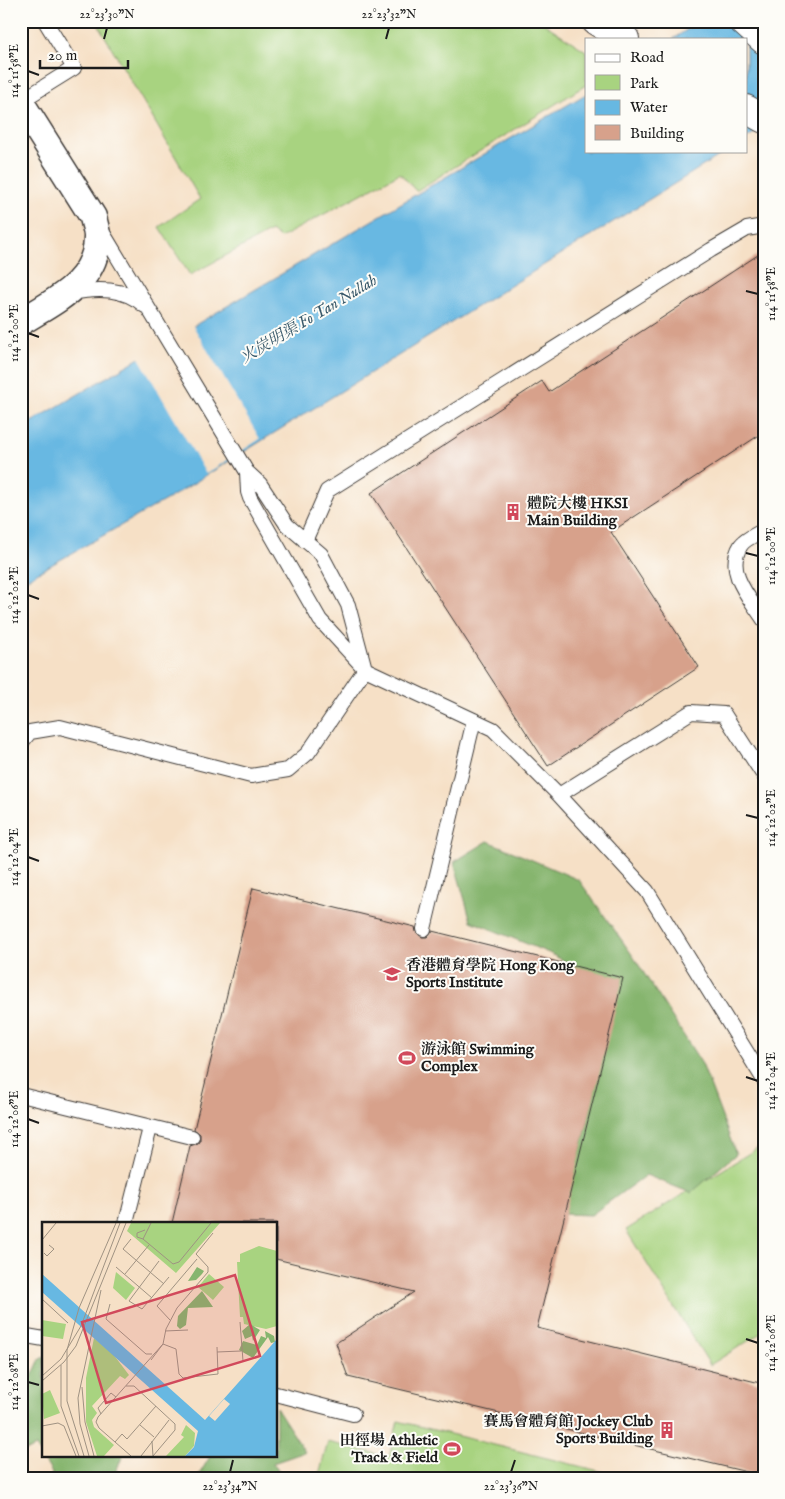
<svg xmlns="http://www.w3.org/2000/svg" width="785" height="1499" font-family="'IM FELL English','Noto Serif TC',serif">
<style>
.green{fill:#a8d380;stroke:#62784e}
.forest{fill:#86b56e;stroke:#516845}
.water{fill:#67b8e2;stroke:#426a7f}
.pier{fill:#f6e0c6}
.building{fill:#d7a18b}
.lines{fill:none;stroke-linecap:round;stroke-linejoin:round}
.lane-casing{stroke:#3d3936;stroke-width:16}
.street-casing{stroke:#3d3936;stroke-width:29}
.highway-casing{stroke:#3d3936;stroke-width:30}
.lane{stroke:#fff;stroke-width:14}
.street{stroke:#fff;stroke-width:26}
.highway{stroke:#fff;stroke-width:28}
.ticks{fill:none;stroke:#1c1c1c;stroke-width:2}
.labels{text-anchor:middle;stroke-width:4;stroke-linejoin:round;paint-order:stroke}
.poi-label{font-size:15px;font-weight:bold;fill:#1c1c1c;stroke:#fdfcf7;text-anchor:start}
.water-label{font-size:16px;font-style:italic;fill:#3a5a6b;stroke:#fdfcf7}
.inset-road{fill:none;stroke:#9f9282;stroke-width:1}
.view{fill:#d1495b;fill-opacity:0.15;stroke:#d1495b;stroke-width:2.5}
.inset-edge{fill:none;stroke:#1c1c1c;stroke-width:2.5}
.neatline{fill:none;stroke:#1c1c1c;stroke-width:2}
.ticks-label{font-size:12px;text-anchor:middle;fill:#1c1c1c}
</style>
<rect width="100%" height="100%" fill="#fdfcf7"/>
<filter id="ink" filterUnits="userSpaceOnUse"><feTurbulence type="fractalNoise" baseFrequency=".02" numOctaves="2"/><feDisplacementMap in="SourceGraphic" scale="10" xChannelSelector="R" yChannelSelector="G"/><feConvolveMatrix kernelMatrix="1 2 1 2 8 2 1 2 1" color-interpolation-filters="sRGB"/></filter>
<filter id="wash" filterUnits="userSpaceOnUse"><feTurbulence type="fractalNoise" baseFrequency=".0096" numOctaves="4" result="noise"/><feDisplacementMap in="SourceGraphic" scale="20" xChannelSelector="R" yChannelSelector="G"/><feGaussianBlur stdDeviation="1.12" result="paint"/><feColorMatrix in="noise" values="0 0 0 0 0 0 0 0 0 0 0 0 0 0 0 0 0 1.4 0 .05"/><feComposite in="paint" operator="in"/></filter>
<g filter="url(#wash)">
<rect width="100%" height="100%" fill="#f6e0c6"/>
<path class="green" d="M 96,21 L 540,21 L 586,51 L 586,85 L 416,191 L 400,173 L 280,238 L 271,231 L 190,275 L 159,227 L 200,199 Z
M 764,1144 L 764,1331 L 710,1365 L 626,1230 Z
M 398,1421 L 627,1478 L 318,1478 L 328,1442 L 389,1457 Z"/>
<path class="forest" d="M 488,841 L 579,880 L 633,956 L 702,1064 L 736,1154 L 691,1193 L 646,1175 L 591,1215 L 562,1214 L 584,1137 L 618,989 L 549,953 L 471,921 L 454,862 Z
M 44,1357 L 44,1455 L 123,1455 L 113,1478 L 51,1478 L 52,1473 L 36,1447 L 21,1453 L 21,1400 L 40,1359 Z
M 276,1407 L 305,1452 L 273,1463 L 283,1478 L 197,1478 L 211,1455 L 276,1455 Z"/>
<path class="water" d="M 700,21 L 764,21 L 764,128 L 746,139 L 746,39 L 673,39 Z
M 586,94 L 586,151 L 727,151 L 173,496 L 21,582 L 21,428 Z"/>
<path class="pier" d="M 192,324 L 260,439 L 206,474 L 138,356 Z"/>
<g id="blocks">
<path class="building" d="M 764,251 L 764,432 L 611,532 L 699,667 L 548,766 L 371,493 L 542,381 L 549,392 Z
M 253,888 L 415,927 L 416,932 L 422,937 L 427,937 L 432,931 L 623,978 L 537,1328 L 764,1384 L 764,1476 L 348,1377 L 336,1343 L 414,1292 L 276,1259 L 276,1223 L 172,1223 L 190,1146 L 198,1143 L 200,1140 L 200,1134 L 194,1129 Z"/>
</g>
</g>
<g filter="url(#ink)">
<use href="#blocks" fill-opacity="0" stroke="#3d3936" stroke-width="1"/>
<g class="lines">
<g class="lane-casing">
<path id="lane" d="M 21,101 L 74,68 L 45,21
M 71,293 C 97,288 124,287 145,306
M 247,472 L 248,492 L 250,498 L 320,620 L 365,669 L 493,729 L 559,795 L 647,891 L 764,1080
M 764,530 C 757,534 745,539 741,545 C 724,572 750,598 764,620
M 305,541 L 327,491 L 711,250 L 747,229 L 764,226
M 21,743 L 30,732 L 60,727 L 251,776 L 288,770 L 308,753 L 365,669 L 348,605 L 321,554 L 287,525 L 260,484 L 247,472 L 100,228
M 559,795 L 691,712 L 724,714 L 764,776
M 424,929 L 474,720
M 21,1095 L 192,1137
M 126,1223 L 150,1128
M 21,1335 L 44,1339
M 276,1394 L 353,1414"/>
</g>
<g class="street-casing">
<path id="street" d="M 21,103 L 93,217 C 94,223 97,230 97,236 C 98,282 54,301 21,322"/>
</g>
<g class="highway-casing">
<path id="highway" d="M 596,21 L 625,39
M 743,21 L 764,40
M 746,109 L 764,119"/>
</g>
<use href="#lane" class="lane"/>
<use href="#street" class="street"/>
<use href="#highway" class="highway"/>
</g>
</g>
<path class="ticks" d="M 104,39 L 107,28M 386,39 L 389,28M 28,71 L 39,75M 746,291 L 758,294M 28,333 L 39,337M 746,553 L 758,556M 28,595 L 39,599M 746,815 L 758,818M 28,857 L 39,861M 746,1077 L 758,1081M 28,1119 L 39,1123M 746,1339 L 758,1343M 28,1382 L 39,1385M 230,1472 L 233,1460M 511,1472 L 515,1460"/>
<defs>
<g id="building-bare" transform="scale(1.35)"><path d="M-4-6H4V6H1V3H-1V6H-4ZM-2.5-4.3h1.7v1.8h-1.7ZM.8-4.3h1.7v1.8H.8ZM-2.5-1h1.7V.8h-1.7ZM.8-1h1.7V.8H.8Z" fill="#d1495b" stroke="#fdfcf7" stroke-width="2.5" paint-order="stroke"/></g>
<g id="university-bare" transform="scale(1.35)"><path d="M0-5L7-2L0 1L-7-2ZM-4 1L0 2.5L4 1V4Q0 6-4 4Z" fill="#d1495b" stroke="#fdfcf7" stroke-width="2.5" paint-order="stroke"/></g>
<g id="stadium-bare" transform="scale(1.35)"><path d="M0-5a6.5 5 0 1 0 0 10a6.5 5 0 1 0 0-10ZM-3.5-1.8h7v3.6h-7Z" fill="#d1495b" stroke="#fdfcf7" stroke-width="2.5" paint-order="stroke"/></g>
</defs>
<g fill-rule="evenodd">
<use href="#building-bare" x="513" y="512"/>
<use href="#university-bare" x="392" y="974"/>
<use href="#stadium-bare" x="407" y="1058"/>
<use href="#building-bare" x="667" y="1430"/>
<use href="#stadium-bare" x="452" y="1449"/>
</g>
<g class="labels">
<g class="poi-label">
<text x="527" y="508">體院大樓 HKSI<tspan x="527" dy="17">Main Building</tspan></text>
<text x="406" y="970">香港體育學院 Hong Kong<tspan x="406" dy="17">Sports Institute</tspan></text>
<text x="421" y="1054">游泳館 Swimming<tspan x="421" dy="17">Complex</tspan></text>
<text x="653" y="1426" text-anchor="end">賽馬會體育館 Jockey Club<tspan x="653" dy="17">Sports Building</tspan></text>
<text x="438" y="1445" text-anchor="end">田徑場 Athletic<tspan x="438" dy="17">Track &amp; Field</tspan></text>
</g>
<g class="water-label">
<text transform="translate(308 318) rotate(-31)" y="6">火炭明渠 Fo Tan Nullah</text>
</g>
</g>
<g transform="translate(42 1222)">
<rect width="235" height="235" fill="#f6e0c6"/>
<path d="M 89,1 L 178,1 L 134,51 L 85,9 ZM 217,24 L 235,29 L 235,104 L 224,107 L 202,102 L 201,95 L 198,95 L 195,40 L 198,40 L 198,32 ZM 74,50 L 93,66 L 84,78 L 71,66 ZM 167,52 L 182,65 L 171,78 L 156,65 ZM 0,98 L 24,102 L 21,117 L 0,114 ZM 52,116 L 71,132 L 87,153 L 83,157 L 78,154 L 50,184 L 55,191 L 50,198 L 52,205 L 72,223 L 62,234 L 55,234 L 44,200 L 44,156 ZM 8,168 L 18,191 L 2,197 L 0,172 ZM 144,203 L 153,211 L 152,224 L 143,234 L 124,234 L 142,215 L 139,213 Z" fill="#a8d380"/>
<path d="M 155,45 L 162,49 L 160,52 L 154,58 L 146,59 ZM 160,69 L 171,85 L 146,86 L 144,103 L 138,107 L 135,104 L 136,94 ZM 208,102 L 218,108 L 211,119 L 210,114 L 203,117 L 200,109 ZM 223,109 L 232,114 L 233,120 L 229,121 L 226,115 L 211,136 L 197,128 L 201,119 L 215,123 L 219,114 L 224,116 Z" fill="#86b56e"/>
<path d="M 0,52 L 163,198 L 235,117 L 235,234 L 143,234 L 152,225 L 156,209 L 0,70 Z" fill="#67b8e2"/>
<path d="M 182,177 L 188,182 L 173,199 L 167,194 Z" fill="#f6e0c6"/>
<path class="inset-road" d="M 109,1 L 101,17 L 131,42 L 137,40 L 169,1M 89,17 L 81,27 L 122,62M 101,17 L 95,15 L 95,11 L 103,8M 0,18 L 14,1M 2,31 L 5,34 L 12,27 L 7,23M 117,39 L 87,79 L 100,87 L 127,55M 74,45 L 110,76M 83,52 L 107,23M 0,77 L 26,101M 68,82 L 64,97 L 104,132 L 110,132M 128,98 L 115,84 L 155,37M 198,100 L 201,139M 123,109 L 146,108M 175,130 L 199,129M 109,138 L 121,122 L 124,107 L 135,86 L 166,50 L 166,45 L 154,32 L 171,11M 19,143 L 19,184 L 37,234M 0,154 L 19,137 L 39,104 L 78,1M 0,159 L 22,140 L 34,124 L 84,1M 84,164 L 92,164 L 133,202 L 133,208 L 111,234M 40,165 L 43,200 L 52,234M 59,192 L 56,186 L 69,171 L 74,175M 98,203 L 112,215M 0,204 L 16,201 L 22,204 L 34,234M 110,219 L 111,234M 73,220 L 80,212 L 85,217 L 114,184M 42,234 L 25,179 L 25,128 L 37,86 L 74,1M 47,234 L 38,202 L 36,176 L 59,68M 89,234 L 57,206 L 54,200 L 56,195 L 121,122 L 134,127 L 137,152 L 141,156 L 176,152 L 175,125M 99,234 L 127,198"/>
<path class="view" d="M 193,53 L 218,134 L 64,181 L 40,100 Z"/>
<rect width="235" height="235" class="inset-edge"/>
</g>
<rect width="785" height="1499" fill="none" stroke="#fdfcf7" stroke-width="55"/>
<rect x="585" y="38" width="162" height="115" fill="#fdfcf7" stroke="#a3a29f"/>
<rect x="595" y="54" width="25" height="8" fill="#ffffff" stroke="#a3a29f"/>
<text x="630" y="62" font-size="15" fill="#1c1c1c">Road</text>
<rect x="595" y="75" width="25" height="15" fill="#a8d380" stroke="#a3a29f"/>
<text x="630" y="88" font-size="15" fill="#1c1c1c">Park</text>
<rect x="595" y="100" width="25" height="15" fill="#67b8e2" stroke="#a3a29f"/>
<text x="630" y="112" font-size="15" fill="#1c1c1c">Water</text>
<rect x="595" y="125" width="25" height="15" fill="#d7a18b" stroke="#a3a29f"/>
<text x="630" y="138" font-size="15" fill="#1c1c1c">Building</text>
<path d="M40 60v8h88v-8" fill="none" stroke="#1c1c1c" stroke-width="2.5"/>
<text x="48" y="60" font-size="15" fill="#1c1c1c" stroke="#fdfcf7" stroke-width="4" paint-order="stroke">20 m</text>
<rect x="28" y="28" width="730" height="1444" class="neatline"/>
<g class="ticks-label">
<text x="107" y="18">22°23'30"N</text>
<text x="389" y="18">22°23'32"N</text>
<text transform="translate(14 71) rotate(-90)" y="4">114°11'58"E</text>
<text transform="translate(771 294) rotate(-90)" y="4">114°11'58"E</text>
<text transform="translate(14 333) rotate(-90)" y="4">114°12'00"E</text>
<text transform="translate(771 556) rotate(-90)" y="4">114°12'00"E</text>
<text transform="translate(14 595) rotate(-90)" y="4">114°12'02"E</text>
<text transform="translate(771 818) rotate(-90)" y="4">114°12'02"E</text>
<text transform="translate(14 857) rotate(-90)" y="4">114°12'04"E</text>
<text transform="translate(771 1081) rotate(-90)" y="4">114°12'04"E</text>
<text transform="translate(14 1119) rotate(-90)" y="4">114°12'06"E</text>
<text transform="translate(771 1343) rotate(-90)" y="4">114°12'06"E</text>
<text transform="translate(14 1382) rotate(-90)" y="4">114°12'08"E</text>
<text x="230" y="1490">22°23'34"N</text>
<text x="511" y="1490">22°23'36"N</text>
</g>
</svg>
